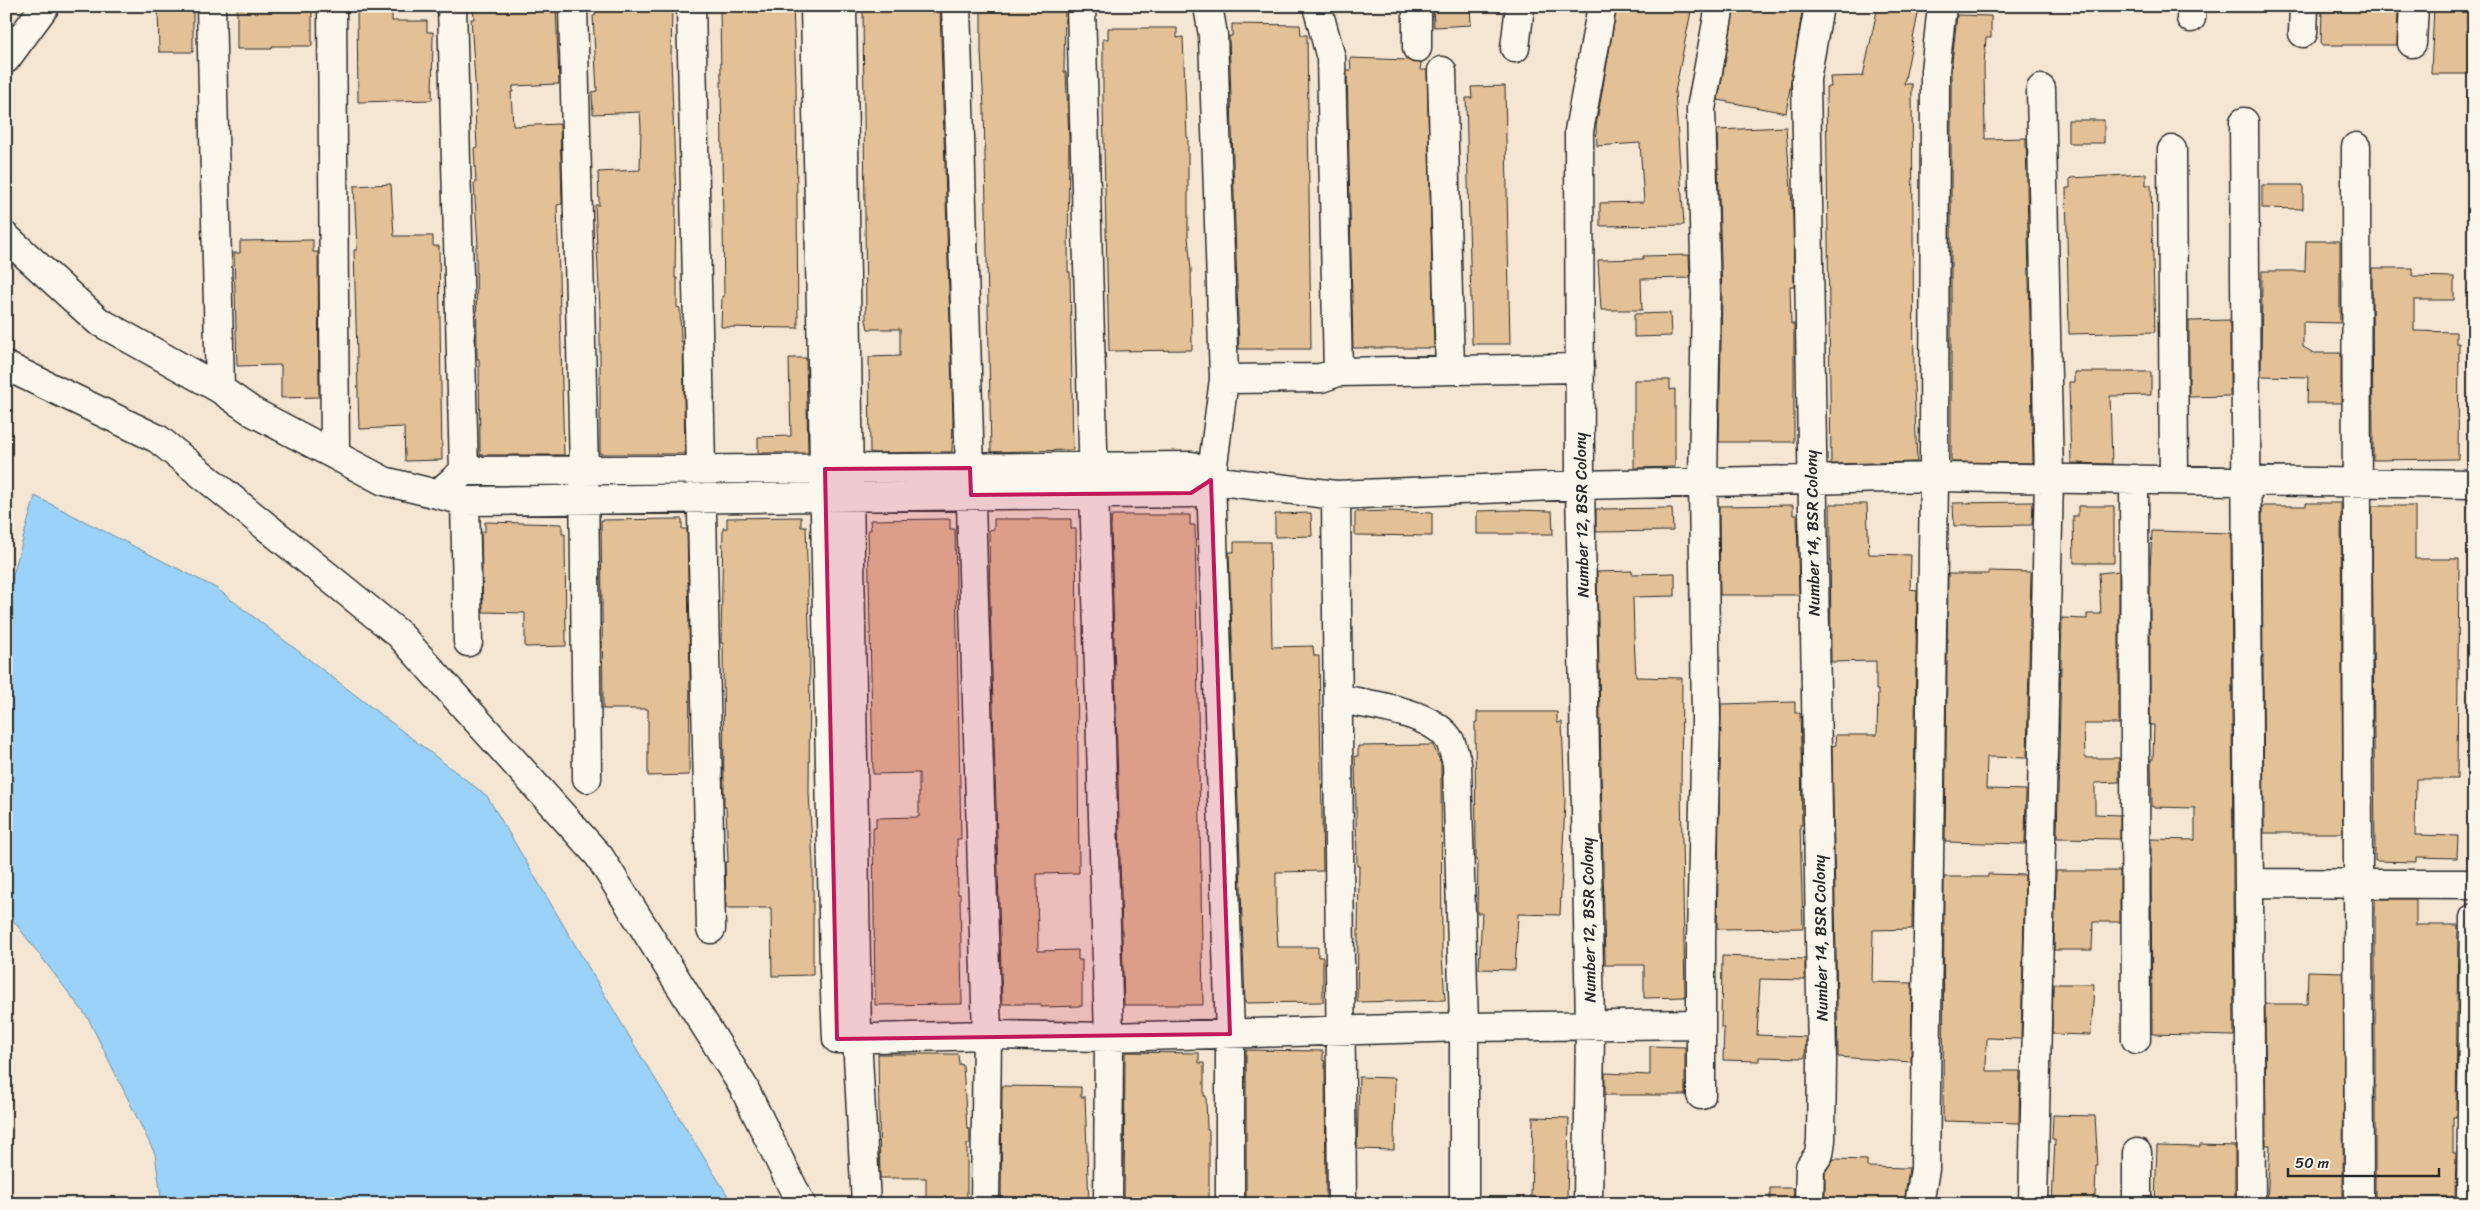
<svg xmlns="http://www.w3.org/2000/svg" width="2480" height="1210" font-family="Sriracha,sans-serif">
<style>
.water{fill:#9ad2f9;stroke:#6e8fa7}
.building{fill:#e3c095;stroke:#2b2b2b}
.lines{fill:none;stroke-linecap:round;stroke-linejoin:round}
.minor-casing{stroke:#2b2b2b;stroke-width:31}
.minor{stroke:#fbf7ec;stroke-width:28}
.marked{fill:#c2185b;fill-opacity:0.2;stroke:#c2185b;stroke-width:4;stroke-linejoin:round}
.labels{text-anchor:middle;stroke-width:5;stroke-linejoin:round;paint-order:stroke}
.street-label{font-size:16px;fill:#2b2b2b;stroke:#fbf7ec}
</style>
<rect width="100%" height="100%" fill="#f4e6d2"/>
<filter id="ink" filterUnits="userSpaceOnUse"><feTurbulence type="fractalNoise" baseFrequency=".02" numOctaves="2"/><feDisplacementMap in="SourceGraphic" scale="10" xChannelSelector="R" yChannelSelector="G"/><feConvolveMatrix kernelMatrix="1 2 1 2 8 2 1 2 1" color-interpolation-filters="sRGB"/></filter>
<g filter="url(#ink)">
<path class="water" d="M 35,496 L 216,588 L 487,796 L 639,1053 L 733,1204 L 162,1204 L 155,1154 L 88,1018 L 6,911 L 6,600 Z"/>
<path class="building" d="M 158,6 L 187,6 L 187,10 L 193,10 L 193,52 L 159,52 Z
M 243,6 L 312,6 L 312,46 L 272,46 L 272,49 L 237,49 L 237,8 L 243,9 Z
M 357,6 L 392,6 L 392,21 L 427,21 L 427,32 L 433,32 L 432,100 L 358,102 Z
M 473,6 L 556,6 L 559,84 L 513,86 L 513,92 L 511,92 L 513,126 L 560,124 L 562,204 L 557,205 L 564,455 L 480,455 L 479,359 L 477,359 L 476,246 L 478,246 L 474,183 L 476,183 L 474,148 L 477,147 L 475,111 L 477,111 L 471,19 L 474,19 Z
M 595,6 L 672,6 L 671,58 L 676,197 L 675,278 L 677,278 L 677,307 L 680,308 L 681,342 L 683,342 L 685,454 L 600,454 L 600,310 L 595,205 L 599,205 L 598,172 L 640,170 L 641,127 L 640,112 L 593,114 L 592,92 L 597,91 L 593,16 L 596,15 Z
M 720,6 L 793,6 L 796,83 L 798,328 L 721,327 L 722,296 L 724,297 Z
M 866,6 L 940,6 L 940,9 L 953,419 L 952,452 L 870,453 L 869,357 L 900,356 L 900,329 L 868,329 L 866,320 L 863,8 Z
M 987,6 L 1065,6 L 1064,72 L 1066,72 L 1069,139 L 1068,272 L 1070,272 L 1073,450 L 991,452 L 984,109 L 981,52 L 981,9 L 987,8 Z
M 1433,6 L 1470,6 L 1471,25 L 1434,27 Z
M 1617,6 L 1692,6 L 1675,92 L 1684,225 L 1600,226 L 1600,203 L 1644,202 L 1640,143 L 1597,146 L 1596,126 Z
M 1735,6 L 1803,6 L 1786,113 L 1718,100 Z
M 1878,6 L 1916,6 L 1915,8 L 1919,9 L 1904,84 L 1912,84 L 1914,385 L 1917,462 L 1831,464 L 1826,87 L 1831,87 L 1830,77 L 1863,76 Z
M 2322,6 L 2398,6 L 2397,45 L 2321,45 Z
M 2434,6 L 2474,6 L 2474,74 L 2431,74 Z
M 1957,15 L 1991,16 L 1991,38 L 1986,38 L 1984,65 L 1985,139 L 2026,138 L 2033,463 L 1951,462 L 1951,72 Z
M 1232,24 L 1300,25 L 1301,35 L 1307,35 L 1311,349 L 1239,349 L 1229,36 L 1232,36 Z
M 1108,28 L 1177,28 L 1177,38 L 1183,37 L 1187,137 L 1188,137 L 1188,236 L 1191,270 L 1192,350 L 1109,351 L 1103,106 L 1103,39 L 1108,39 Z
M 1350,58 L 1408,60 L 1421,63 L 1420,70 L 1427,70 L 1434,348 L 1353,348 L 1347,70 L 1351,70 Z
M 1505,86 L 1510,344 L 1472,344 L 1466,98 L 1472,98 L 1471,87 Z
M 2068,120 L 2104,120 L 2104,143 L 2068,143 Z
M 1786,127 L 1793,217 L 1794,286 L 1790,286 L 1791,324 L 1794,324 L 1794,442 L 1719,442 L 1722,295 L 1717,130 Z
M 2146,174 L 2146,185 L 2151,185 L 2155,332 L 2069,334 L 2066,188 L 2070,188 L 2070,178 Z
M 391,184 L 394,236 L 433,236 L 433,246 L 439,246 L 442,460 L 405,461 L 404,427 L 359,429 L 354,250 L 357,250 L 354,186 Z
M 2262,185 L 2303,185 L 2303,209 L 2262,208 Z
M 313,240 L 313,252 L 318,252 L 319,397 L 281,398 L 281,365 L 237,366 L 234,253 L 240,253 L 240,241 Z
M 2306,241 L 2340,241 L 2340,323 L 2303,322 L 2303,347 L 2314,353 L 2341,353 L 2341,403 L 2307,403 L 2308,377 L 2261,376 L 2262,271 L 2305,271 Z
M 1689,255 L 1690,278 L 1641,279 L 1642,310 L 1601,310 L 1598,260 L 1643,259 L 1643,256 Z
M 2372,268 L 2413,268 L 2413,276 L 2454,277 L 2454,300 L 2414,300 L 2414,331 L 2456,332 L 2456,343 L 2459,343 L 2458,459 L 2373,460 Z
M 1670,313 L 1671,336 L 1634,337 L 1634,314 Z
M 2230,320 L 2230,396 L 2189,397 L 2189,321 Z
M 789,358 L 806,358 L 808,453 L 758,453 L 758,437 L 791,436 Z
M 2074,372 L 2151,372 L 2151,395 L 2110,396 L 2112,464 L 2071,463 L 2069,382 L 2074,382 Z
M 1634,380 L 1670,380 L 1670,390 L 1675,389 L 1675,467 L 1634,468 Z
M 2033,502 L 2032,525 L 1954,526 L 1953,503 Z
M 2306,503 L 2341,503 L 2343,833 L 2264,833 L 2262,506 L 2306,506 Z
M 1830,504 L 1867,504 L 1869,554 L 1911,555 L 1910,589 L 1917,590 L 1912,929 L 1873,930 L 1872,982 L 1912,983 L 1911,1062 L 1838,1057 L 1832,746 L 1836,745 L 1835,735 L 1877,735 L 1878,690 L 1876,690 L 1876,661 L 1831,662 Z
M 1793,505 L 1793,515 L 1797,515 L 1799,595 L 1720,595 L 1719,506 Z
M 2078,506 L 2114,506 L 2114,563 L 2074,563 L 2073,516 L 2078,516 Z
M 2372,506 L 2415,506 L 2415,559 L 2459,559 L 2457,779 L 2416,779 L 2415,835 L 2458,836 L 2457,858 L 2416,857 L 2416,862 L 2375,861 Z
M 1672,508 L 1673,531 L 1596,532 L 1596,509 Z
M 1513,510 L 1552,511 L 1553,534 L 1477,534 L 1477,511 Z
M 1391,511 L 1432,513 L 1432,536 L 1355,535 L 1355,512 Z
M 1311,513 L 1312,536 L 1275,537 L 1275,514 Z
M 1112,515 L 1190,515 L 1190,525 L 1195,525 L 1203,1005 L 1124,1005 L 1111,526 Z
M 801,517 L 801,527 L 806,527 L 810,660 L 809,793 L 813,862 L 813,975 L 772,976 L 771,908 L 726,908 L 725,862 L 728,862 L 726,807 L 724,807 L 723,643 L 721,643 L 723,528 L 727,528 L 727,518 Z
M 682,519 L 682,529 L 687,529 L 690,675 L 689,775 L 648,776 L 648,709 L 603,709 L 601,520 Z
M 950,519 L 950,529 L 955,529 L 961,839 L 957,839 L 958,894 L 960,894 L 962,1004 L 875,1005 L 873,828 L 876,828 L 876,818 L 919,817 L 919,773 L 873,774 L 868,530 L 871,530 L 870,520 Z
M 994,519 L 1071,519 L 1071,529 L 1076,529 L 1079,873 L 1037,874 L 1038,951 L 1078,950 L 1078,960 L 1082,960 L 1082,1006 L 1041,1007 L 1041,1004 L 1002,1004 L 990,606 L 989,530 L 994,529 Z
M 485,522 L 562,524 L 562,534 L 565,534 L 566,646 L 525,647 L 525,613 L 483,612 L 481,532 L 485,532 Z
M 2152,531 L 2231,533 L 2234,1036 L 2152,1034 L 2151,839 L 2195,840 L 2195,808 L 2152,807 L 2151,759 L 2153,759 L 2154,725 L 2150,725 L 2150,569 Z
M 1234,542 L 1270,542 L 1272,647 L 1313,646 L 1314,656 L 1319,656 L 1323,871 L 1276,872 L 1276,913 L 1278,947 L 1318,947 L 1318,957 L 1323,957 L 1323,1002 L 1245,1003 L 1229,552 L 1234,552 Z
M 1632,571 L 1632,574 L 1675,573 L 1675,596 L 1633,597 L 1634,637 L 1636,677 L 1682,678 L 1681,786 L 1685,997 L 1644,998 L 1644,965 L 1605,965 L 1597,572 Z
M 1989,571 L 2031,572 L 2027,758 L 1987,757 L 1986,789 L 2026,790 L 2025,844 L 1945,842 L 1948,574 L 1989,574 Z
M 2119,571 L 2119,724 L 2084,724 L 2085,758 L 2119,758 L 2119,782 L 2095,783 L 2095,814 L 2120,815 L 2120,839 L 2057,838 L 2062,618 L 2087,619 L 2087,614 L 2101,614 L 2099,573 Z
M 1795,702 L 1795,713 L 1800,713 L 1801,746 L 1802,825 L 1800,825 L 1803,928 L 1717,929 L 1721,704 Z
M 1477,712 L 1557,712 L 1557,723 L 1562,722 L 1565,801 L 1560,915 L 1518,914 L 1515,970 L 1479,969 L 1482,913 L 1477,913 L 1478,862 L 1476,861 L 1475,722 L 1477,722 Z
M 1433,745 L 1441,763 L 1442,955 L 1445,1000 L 1357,1002 L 1359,866 L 1357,866 L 1355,756 L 1358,756 L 1358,746 Z
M 2056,871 L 2120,871 L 2120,922 L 2093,922 L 2092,950 L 2054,950 Z
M 1988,874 L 2025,875 L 2021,1039 L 1987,1038 L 1986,1071 L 2020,1071 L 2019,1123 L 1943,1121 L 1944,877 L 1988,877 Z
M 2375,899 L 2416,899 L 2416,925 L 2458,925 L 2456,1117 L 2453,1117 L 2453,1153 L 2456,1153 L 2455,1197 L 2416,1197 L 2416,1204 L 2375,1204 Z
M 1722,956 L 1805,959 L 1805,980 L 1760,979 L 1757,1035 L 1806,1037 L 1805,1058 L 1759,1057 L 1759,1061 L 1723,1060 L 1724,1028 L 1721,1028 Z
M 2308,971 L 2344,972 L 2343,1204 L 2267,1204 L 2270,1145 L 2266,1145 L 2265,1004 L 2307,1004 Z
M 2053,984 L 2094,984 L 2091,1035 L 2052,1034 Z
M 1650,1046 L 1685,1047 L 1685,1095 L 1605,1095 L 1605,1073 L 1650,1075 Z
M 1246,1050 L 1323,1051 L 1323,1061 L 1325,1061 L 1326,1204 L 1246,1204 Z
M 1125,1052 L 1199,1053 L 1199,1063 L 1204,1063 L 1204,1096 L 1206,1096 L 1207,1130 L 1209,1130 L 1209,1204 L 1124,1204 Z
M 878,1054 L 958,1054 L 959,1064 L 963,1065 L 967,1129 L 970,1129 L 970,1144 L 967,1144 L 967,1204 L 926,1204 L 926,1178 L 880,1178 Z
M 1359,1077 L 1395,1078 L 1394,1150 L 1357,1149 Z
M 1002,1086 L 1081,1087 L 1081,1097 L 1085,1097 L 1089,1204 L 1001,1204 Z
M 2053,1115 L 2095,1116 L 2098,1166 L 2096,1166 L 2095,1196 L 2093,1196 L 2093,1204 L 2052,1204 L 2055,1139 L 2052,1139 Z
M 1533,1117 L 1569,1118 L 1567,1198 L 1531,1197 Z
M 2200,1145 L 2235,1146 L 2235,1204 L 2155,1204 L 2157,1146 L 2200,1147 Z
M 1834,1159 L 1867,1160 L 1867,1167 L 1909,1168 L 1904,1204 L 1825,1204 L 1825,1172 Z
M 1770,1188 L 1794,1188 L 1793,1204 L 1770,1204 Z"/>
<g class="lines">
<g class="minor-casing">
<path id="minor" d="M 211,6 L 220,389
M 332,6 L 335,454
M 452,6 L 464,471
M 573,6 L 584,470 L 587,778
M 691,6 L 711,929
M 815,6 L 834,969 L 837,1039 L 987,1035 L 1109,1037 L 1464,1027 L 1701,1024 L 1701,941 L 1706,719 L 1703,482 L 1706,295 L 1701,109 L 1720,6
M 842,6 L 857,1038 L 866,1204
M 956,6 L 987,1035 L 985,1204
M 1081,6 L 1109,1037 L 1108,1204
M 1208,6 L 1213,35 L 1224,379 L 1211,480 L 1230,1034 L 1230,1204
M 1317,6 L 1331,58 L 1338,372
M 1417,6 L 1417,48
M 2191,18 L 2192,6
M 2303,33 L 2304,6
M 2412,43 L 2414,6
M 1515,48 L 1520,6
M 6,59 L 45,6
M 1442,71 L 1450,370
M 2244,122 L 2251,1204
M 2356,147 C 2355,499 2361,851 2359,1204
M 2172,150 L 2174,480
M 6,237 L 98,321 L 220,389 L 253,412 L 384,481 L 465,501 L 1191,493 L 1211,480
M 6,366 L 158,439 L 399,634 L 599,856 L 743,1086 L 801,1204
M 1224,379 L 1321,378 L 1338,372 L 1580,368
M 2134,479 L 2136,1039
M 439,493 L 464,471 L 1192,466 L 1211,480 L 1336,495 L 1580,485 L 1934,477 L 2474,484
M 1336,495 L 1342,1204
M 465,501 L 468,642
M 1338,699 C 1368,704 1434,712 1450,741 C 1453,748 1455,756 1457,763 L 1464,1027 L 1464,1204
M 2249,883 L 2474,884
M 1701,1024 L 1701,1095
M 2137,1153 L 2137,1204
M 1588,1204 L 1590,1025 L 1580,485 L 1579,131 L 1602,6
M 1809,1204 L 1810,1167 L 1819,1154 L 1821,1140 L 1822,1061 L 1806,79 L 1819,6
M 1919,1204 L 1925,1169 L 1934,477 L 1935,71 L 1942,6
M 2033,1204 L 2049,478 L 2041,89
M 2471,1204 L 2474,918"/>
</g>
<use href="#minor" class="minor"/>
</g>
</g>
<path class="marked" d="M 970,468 L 971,495 L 1191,493 L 1211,480 L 1230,1034 L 837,1039 L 825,469 Z"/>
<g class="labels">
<g class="street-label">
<text transform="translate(1581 515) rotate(-91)" y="6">Number 12, BSR Colony</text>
<text transform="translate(1812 533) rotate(-91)" y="6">Number 14, BSR Colony</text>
<text transform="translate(1588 920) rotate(-91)" y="6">Number 12, BSR Colony</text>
<text transform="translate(1820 938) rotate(-91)" y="6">Number 14, BSR Colony</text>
</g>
</g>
<rect width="2480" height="1210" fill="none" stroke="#fbf7ec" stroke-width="25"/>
<rect x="12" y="12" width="2455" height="1185" fill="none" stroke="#2b2b2b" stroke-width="2" filter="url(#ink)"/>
<path d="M2288 1168v8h151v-8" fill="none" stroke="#2b2b2b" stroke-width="2.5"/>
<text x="2295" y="1168" font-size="15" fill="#2b2b2b" stroke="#fbf7ec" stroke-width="4" paint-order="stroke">50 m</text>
</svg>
